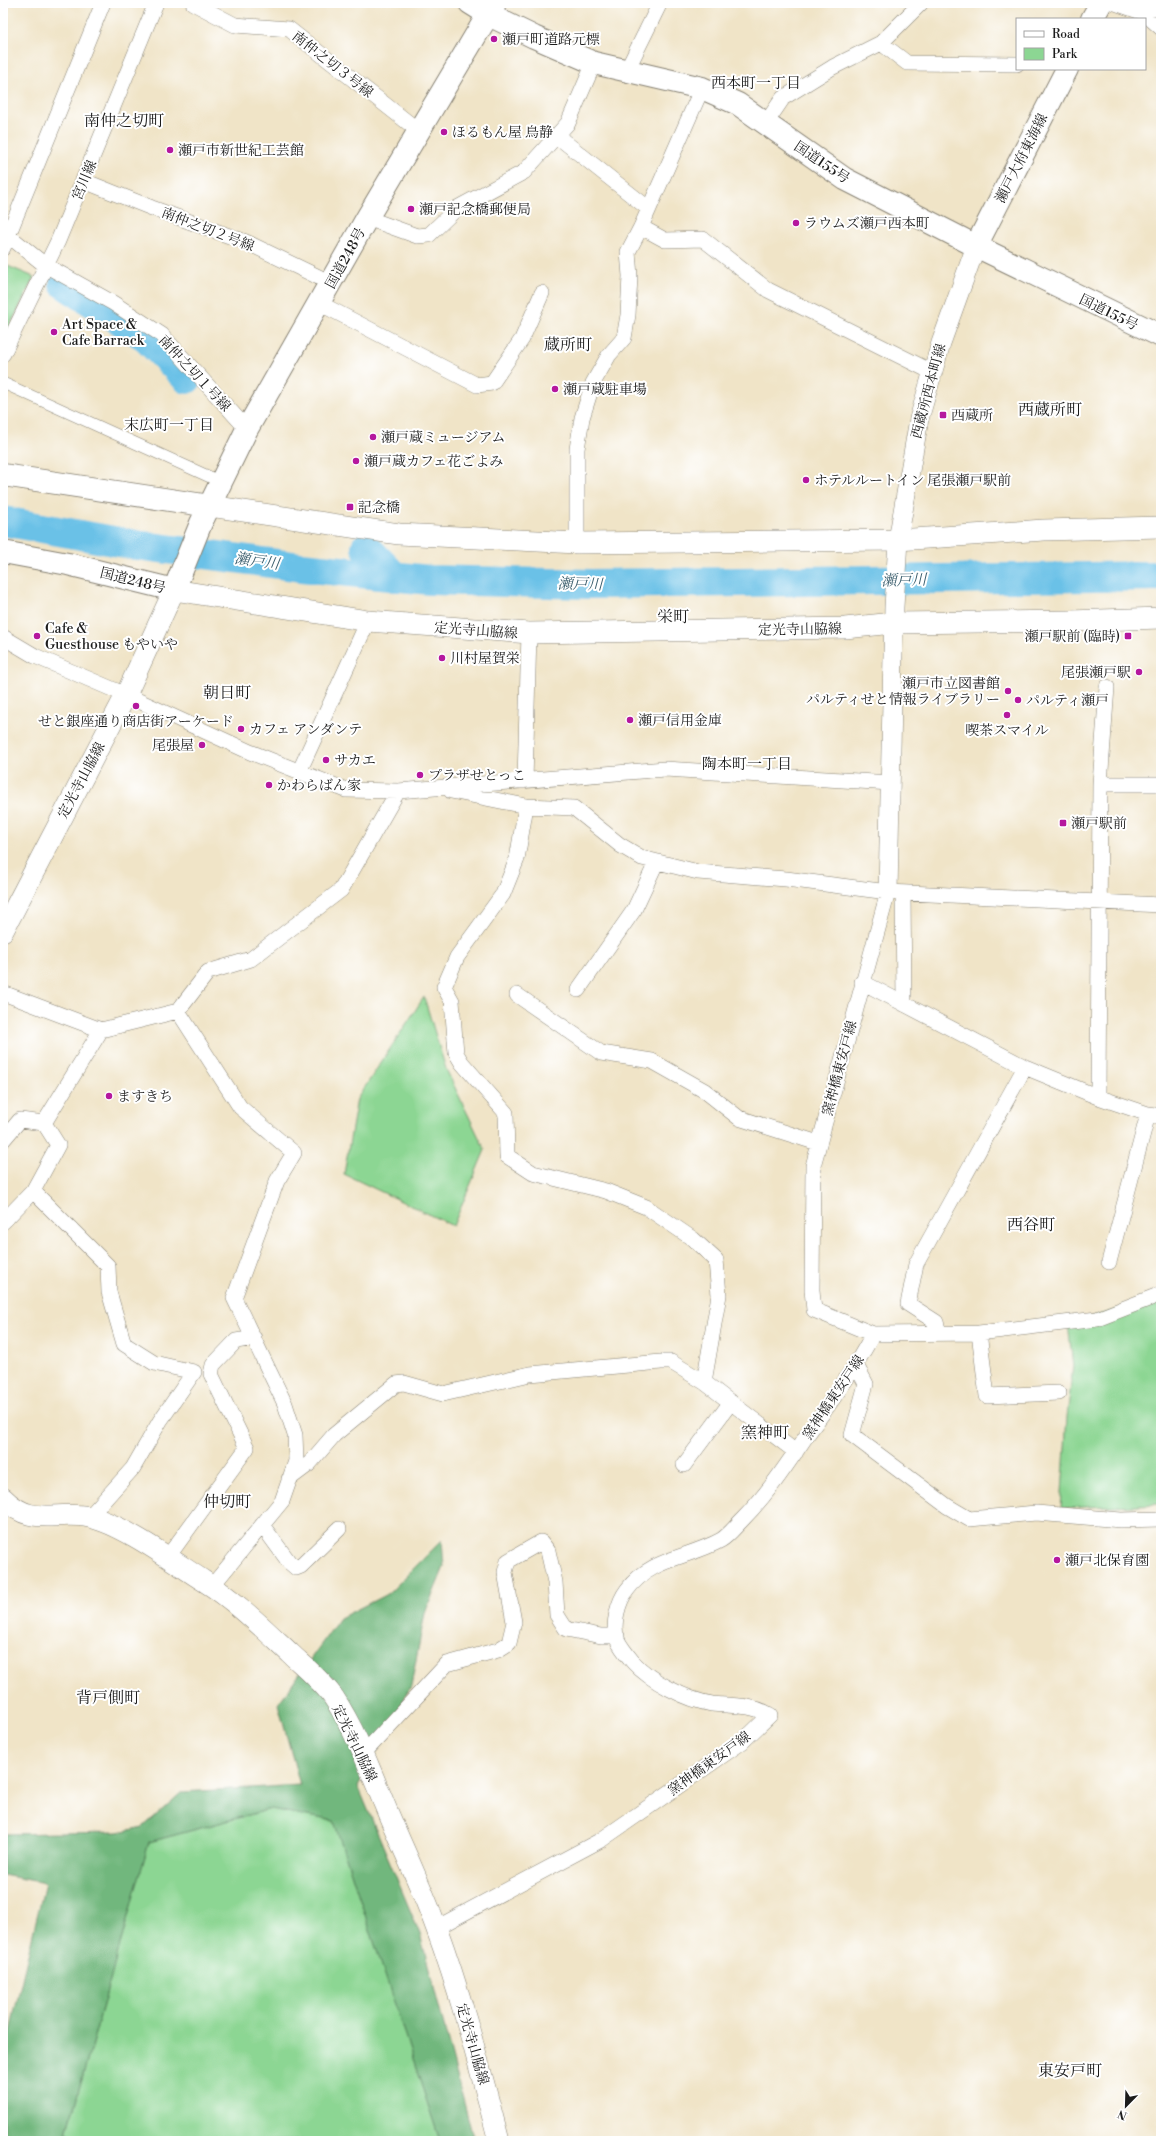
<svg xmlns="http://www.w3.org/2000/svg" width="1164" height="2144" font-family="'Libre Bodoni','Noto Serif JP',serif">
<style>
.green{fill:#8cd693;stroke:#547958}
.forest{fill:#71b77d;stroke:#466a4c}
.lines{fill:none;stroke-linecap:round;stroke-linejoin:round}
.river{stroke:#6ac1e7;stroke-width:30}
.pedestrian-casing{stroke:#868072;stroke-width:12}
.minor-casing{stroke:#868072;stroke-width:16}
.tertiary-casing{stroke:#868072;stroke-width:20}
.secondary-casing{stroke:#868072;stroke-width:22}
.primary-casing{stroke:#868072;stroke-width:24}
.trunk-casing{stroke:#868072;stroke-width:24}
.pedestrian{stroke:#fff;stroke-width:11}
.minor{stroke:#fff;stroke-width:15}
.tertiary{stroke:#fff;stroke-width:19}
.secondary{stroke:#fff;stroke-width:21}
.primary{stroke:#fff;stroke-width:22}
.trunk{stroke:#fff;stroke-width:22}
.poi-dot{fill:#b5179e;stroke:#fff;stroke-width:1.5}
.labels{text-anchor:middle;stroke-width:4;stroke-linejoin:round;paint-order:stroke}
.poi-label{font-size:14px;fill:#1c1c1c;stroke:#fff;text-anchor:start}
.street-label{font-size:14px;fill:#1c1c1c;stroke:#fff}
.neighbourhood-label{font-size:15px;fill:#1c1c1c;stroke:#fff}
.water-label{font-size:15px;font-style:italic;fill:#3b5e6d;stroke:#fff}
.quarter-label{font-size:16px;fill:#1c1c1c;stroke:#fff}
</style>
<rect width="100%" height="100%" fill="#fff"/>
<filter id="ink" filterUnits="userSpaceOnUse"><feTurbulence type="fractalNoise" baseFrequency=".025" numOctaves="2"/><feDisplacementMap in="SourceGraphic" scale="8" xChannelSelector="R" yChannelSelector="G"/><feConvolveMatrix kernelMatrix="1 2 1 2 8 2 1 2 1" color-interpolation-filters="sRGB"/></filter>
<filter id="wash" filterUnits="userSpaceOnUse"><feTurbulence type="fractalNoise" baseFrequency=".012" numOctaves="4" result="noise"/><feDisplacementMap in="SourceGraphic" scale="16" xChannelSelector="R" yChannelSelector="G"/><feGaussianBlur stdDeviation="0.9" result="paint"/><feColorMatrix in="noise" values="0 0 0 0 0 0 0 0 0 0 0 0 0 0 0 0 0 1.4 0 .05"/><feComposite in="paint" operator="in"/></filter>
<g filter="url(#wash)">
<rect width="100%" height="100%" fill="#f0e4c7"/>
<path class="green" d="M 3,264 L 34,277 L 3,340 Z
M 424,997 L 446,1069 L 485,1150 L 453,1226 L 344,1174 L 357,1099 Z
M 1161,1297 L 1161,1504 L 1061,1508 L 1067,1417 L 1073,1366 L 1068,1324 Z
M 271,1809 L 334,1821 L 440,2141 L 83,2141 L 67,2133 L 149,1842 Z"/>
<path class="forest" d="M 442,1540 L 444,1567 L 425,1613 L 411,1686 L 358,1786 L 420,1934 L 474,2141 L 440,2141 L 334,1821 L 271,1809 L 149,1842 L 67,2132 L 83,2141 L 3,2141 L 3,2060 L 45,1883 L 3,1875 L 3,1834 L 118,1832 L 143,1827 L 182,1792 L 300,1785 L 278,1704 L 340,1618 L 389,1593 Z"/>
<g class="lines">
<path class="river" d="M 64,284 L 144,336 L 187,379
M 3,521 L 136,545 L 301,567 L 430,580 L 591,584 L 1161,576
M 366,547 L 395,577"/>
</g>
</g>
<g filter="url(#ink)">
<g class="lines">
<g class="pedestrian-casing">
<path id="pedestrian" d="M 3,383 L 221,482"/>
</g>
<g class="minor-casing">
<path id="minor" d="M 193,3 L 235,25 L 289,29 L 420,132
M 1115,3 L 1144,13 L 1161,28
M 1144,13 L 1147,9 L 1161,7
M 881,43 L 907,63 L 1017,64
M 627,70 L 660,3
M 766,123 L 783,98 L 833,67 L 881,43 L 921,3
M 557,136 L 649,209
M 84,181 L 152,208 L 246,242 L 331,283
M 367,218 L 417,236 L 429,235 L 457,208 L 524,172 L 568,123 L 594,63
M 3,225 L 9,236 L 45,265 L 113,303 L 162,335 L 247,429
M 641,227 L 665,240 L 703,239 L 768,290 L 932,372
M 3,248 L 103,3
M 319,303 L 477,385 L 492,383 L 522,339 L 542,293
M 3,354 L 58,241 L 156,3
M 577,543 L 577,449 L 582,418 L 593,383 L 609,355 L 624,338 L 628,315 L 630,276 L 628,252 L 641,227 L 702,88
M 3,637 L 35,656 L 126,695 L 250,752 L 346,790 L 398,791 L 665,769 L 891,783
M 299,772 L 368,621
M 525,781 L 529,633
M 1100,784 L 1161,784
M 451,791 L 526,806 L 574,808 L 620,845 L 642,858 L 698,872 L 786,879 L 888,892 L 1161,905
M 526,806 L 517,859 L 503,894 L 457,957 L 444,987 L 452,1001 L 456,1053 L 462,1063 L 506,1113 L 507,1156 L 533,1173 L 606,1191 L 646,1207 L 693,1239 L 716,1260 L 719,1295 L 704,1382
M 888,892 L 813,1166 L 812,1290 L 814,1310 L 873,1334 L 979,1333 L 1097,1319 L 1161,1294
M 903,893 L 904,1004
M 862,982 L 1025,1067 L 1098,1097 L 1148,1114 L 1161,1116
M 578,990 L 634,910 L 656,863
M 3,993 L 101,1030 L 178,1011 L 208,972 L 251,959 L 341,890 L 398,791
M 517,995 L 601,1053 L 652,1061 L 705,1091 L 739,1118 L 818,1143
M 178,1011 L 240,1107 L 294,1153 L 277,1181 L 234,1298 L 285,1404 L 295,1435 L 296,1461 L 282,1501 L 212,1586
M 1098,1097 L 1100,784 L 1107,687
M 3,1140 L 20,1120 L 44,1123
M 33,1191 L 108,1266 L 109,1292 L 124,1344 L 154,1363 L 194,1372 L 160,1421 L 133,1468 L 89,1517
M 3,1222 L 33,1191 L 58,1145 L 44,1123 L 101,1030
M 1109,1262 L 1148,1114
M 939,1333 L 936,1322 L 908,1304 L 916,1264 L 1025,1067
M 979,1333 L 987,1396 L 1059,1393
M 856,1365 L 866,1384 L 852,1435 L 947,1506 L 969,1519 L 1036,1513 L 1121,1520 L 1161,1519
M 684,1465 L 731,1402
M 289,1479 L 309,1464 L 334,1435 L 396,1384 L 404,1383 L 443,1394 L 530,1374 L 661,1362 L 671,1362 L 704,1382 L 796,1452
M 262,1525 L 289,1562 L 296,1568 L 301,1566 L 339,1529
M 167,1558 L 247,1448 L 211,1374 L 213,1365 L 236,1341 L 254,1338
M 362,1755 L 447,1664 L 498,1650 L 509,1643 L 514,1622 L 505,1572 L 508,1561 L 541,1542 L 548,1551 L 555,1582 L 557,1615 L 566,1629 L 601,1636 L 617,1636
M 436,1928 L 601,1840 L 742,1742 L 770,1715 C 752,1704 732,1706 712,1704 C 687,1700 650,1681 633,1662 C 628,1656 620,1646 617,1639 C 612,1624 618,1602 627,1590 C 650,1558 689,1558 721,1540 C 728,1536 735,1527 741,1521 C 767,1495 786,1466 807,1435 C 831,1402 854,1370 873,1334"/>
</g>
<g class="tertiary-casing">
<path id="tertiary" d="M 888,892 L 894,607 L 898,540 L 919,419 L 941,343 L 976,246"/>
</g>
<g class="secondary-casing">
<path id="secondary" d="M 210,506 L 399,534 L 577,543 L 898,540 L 1044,530 L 1161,527
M 3,931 L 126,695 L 174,590 L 368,621 L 529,633 L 845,628 L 894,623 L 1069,621 L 1161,618
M 3,1498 C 32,1528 56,1510 89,1517 C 123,1524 174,1562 204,1581 C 236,1601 264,1629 291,1654 C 306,1668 323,1682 334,1698 C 357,1733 372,1775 388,1813 C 404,1851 422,1888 436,1927 C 462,1997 480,2069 499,2141"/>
</g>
<g class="primary-casing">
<path id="primary" d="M 470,3 L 489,15
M 1092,19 L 1101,3
M 976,246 L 1067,69"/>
</g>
<g class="trunk-casing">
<path id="trunk" d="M 489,15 L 534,37 L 594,63 L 702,88 L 738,104 L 845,179 L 976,246 L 1161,336
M 3,475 L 210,506
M 3,552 L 68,564 L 174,590 L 201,523 L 247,429 L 367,218 L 495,3"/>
</g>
<use href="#pedestrian" class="pedestrian"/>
<use href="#minor" class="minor"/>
<use href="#tertiary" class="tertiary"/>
<use href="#secondary" class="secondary"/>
<use href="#primary" class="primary"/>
<use href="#trunk" class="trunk"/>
</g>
</g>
<g class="poi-dot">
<circle cx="494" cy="39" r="4"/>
<circle cx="444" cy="132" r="4"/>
<circle cx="170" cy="150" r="4"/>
<circle cx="411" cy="209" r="4"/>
<circle cx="796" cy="223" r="4"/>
<circle cx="54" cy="332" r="4"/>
<circle cx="555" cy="389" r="4"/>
<rect x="939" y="411" width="8" height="8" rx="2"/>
<circle cx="373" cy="437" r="4"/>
<circle cx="356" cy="461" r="4"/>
<circle cx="806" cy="480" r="4"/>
<rect x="346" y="503" width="8" height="8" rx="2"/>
<circle cx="37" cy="636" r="4"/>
<rect x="1124" y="632" width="8" height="8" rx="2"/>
<circle cx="442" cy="658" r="4"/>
<circle cx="1139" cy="672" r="4"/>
<circle cx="1008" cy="691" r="4"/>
<circle cx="1018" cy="700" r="4"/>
<circle cx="136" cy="706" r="4"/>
<circle cx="1007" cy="715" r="4"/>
<circle cx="630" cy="720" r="4"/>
<circle cx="241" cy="729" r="4"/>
<circle cx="202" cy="745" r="4"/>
<circle cx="326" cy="760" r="4"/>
<circle cx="420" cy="775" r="4"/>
<circle cx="269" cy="785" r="4"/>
<rect x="1059" y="819" width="8" height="8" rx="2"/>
<circle cx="109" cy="1096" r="4"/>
<circle cx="1057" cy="1560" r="4"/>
</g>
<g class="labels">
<g class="poi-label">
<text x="502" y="44">瀬戸町道路元標</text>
<text x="452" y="137">ほるもん屋 鳥静</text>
<text x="178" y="155">瀬戸市新世紀工芸館</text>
<text x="419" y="214">瀬戸記念橋郵便局</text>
<text x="804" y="228">ラウムズ瀬戸西本町</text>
<text x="62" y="329">Art Space &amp;<tspan x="62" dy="16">Cafe Barrack</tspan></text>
<text x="563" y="394">瀬戸蔵駐車場</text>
<text x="951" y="420">西蔵所</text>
<text x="381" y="442">瀬戸蔵ミュージアム</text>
<text x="364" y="466">瀬戸蔵カフェ花ごよみ</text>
<text x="814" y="485">ホテルルートイン 尾張瀬戸駅前</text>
<text x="358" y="512">記念橋</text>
<text x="45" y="633">Cafe &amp;<tspan x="45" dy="16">Guesthouse もやいや</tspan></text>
<text x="1120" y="641" text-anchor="end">瀬戸駅前 (臨時)</text>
<text x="450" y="663">川村屋賀栄</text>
<text x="1131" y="677" text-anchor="end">尾張瀬戸駅</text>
<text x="1000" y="688" text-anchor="end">瀬戸市立図書館<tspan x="1000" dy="16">パルティせと情報ライブラリー</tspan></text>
<text x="1026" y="705">パルティ瀬戸</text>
<text x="638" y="725">瀬戸信用金庫</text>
<text x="136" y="726" text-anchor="middle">せと銀座通り商店街アーケード</text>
<text x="249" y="734">カフェ アンダンテ</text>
<text x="1007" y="735" text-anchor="middle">喫茶スマイル</text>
<text x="194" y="750" text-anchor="end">尾張屋</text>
<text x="334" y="765">サカエ</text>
<text x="428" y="780">プラザせとっこ</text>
<text x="277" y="790">かわらばん家</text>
<text x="1071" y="828">瀬戸駅前</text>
<text x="117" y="1101">ますきち</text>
<text x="1065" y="1565">瀬戸北保育園</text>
</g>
<g class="street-label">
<text transform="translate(333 64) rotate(38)" y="5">南仲之切３号線</text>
<text transform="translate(1021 158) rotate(-63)" y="5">瀬戸大府東海線</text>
<text transform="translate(822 162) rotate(34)" y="5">国道155号</text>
<text transform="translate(84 180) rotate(-67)" y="5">宮川線</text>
<text transform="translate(208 229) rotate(21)" y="5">南仲之切２号線</text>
<text transform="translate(345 258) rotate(-61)" y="5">国道248号</text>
<text transform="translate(1109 312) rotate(26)" y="5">国道155号</text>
<text transform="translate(195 373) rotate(47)" y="5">南仲之切１号線</text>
<text transform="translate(928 391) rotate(-75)" y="5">西蔵所西本町線</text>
<text transform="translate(133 580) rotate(14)" y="5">国道248号</text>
<text transform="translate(800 629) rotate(-1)" y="5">定光寺山脇線</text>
<text transform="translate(476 630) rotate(4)" y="5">定光寺山脇線</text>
<text transform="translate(81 780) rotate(-62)" y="5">定光寺山脇線</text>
<text transform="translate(839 1068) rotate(-75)" y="5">窯神橋東安戸線</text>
<text transform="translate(833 1397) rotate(-56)" y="5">窯神橋東安戸線</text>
<text transform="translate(355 1743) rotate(64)" y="5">定光寺山脇線</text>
<text transform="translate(709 1763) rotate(-36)" y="5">窯神橋東安戸線</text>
<text transform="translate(473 2044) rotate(74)" y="5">定光寺山脇線</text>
</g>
<g class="neighbourhood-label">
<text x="756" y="88">西本町一丁目</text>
<text x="169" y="430">末広町一丁目</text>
<text x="747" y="769">陶本町一丁目</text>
</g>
<g class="water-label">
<text transform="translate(257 561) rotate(8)" y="5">瀬戸川</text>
<text transform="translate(904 580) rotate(-1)" y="5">瀬戸川</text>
<text transform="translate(580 584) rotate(1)" y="5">瀬戸川</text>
</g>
<g class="quarter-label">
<text x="124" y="126">南仲之切町</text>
<text x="568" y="350">蔵所町</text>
<text x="1050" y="415">西蔵所町</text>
<text x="673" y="622">栄町</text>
<text x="227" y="698">朝日町</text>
<text x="1031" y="1230">西谷町</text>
<text x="765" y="1438">窯神町</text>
<text x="227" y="1507">仲切町</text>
<text x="108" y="1703">背戸側町</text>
<text x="1070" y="2076">東安戸町</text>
</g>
</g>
<rect width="1164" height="2144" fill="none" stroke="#fff" stroke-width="16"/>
<rect x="1016" y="18" width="130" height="52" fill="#ffffff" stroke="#a4a4a4"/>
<rect x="1024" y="31" width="20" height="6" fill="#ffffff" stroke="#a4a4a4"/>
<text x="1052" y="38" font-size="12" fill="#1c1c1c">Road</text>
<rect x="1024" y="48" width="20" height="12" fill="#8cd693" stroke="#a4a4a4"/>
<text x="1052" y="58" font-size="12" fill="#1c1c1c">Park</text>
<g transform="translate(1126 2106) rotate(203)" stroke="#ffffff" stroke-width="3" paint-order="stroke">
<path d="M0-3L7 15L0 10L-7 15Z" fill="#1c1c1c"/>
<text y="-6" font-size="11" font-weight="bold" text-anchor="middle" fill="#1c1c1c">N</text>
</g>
</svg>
